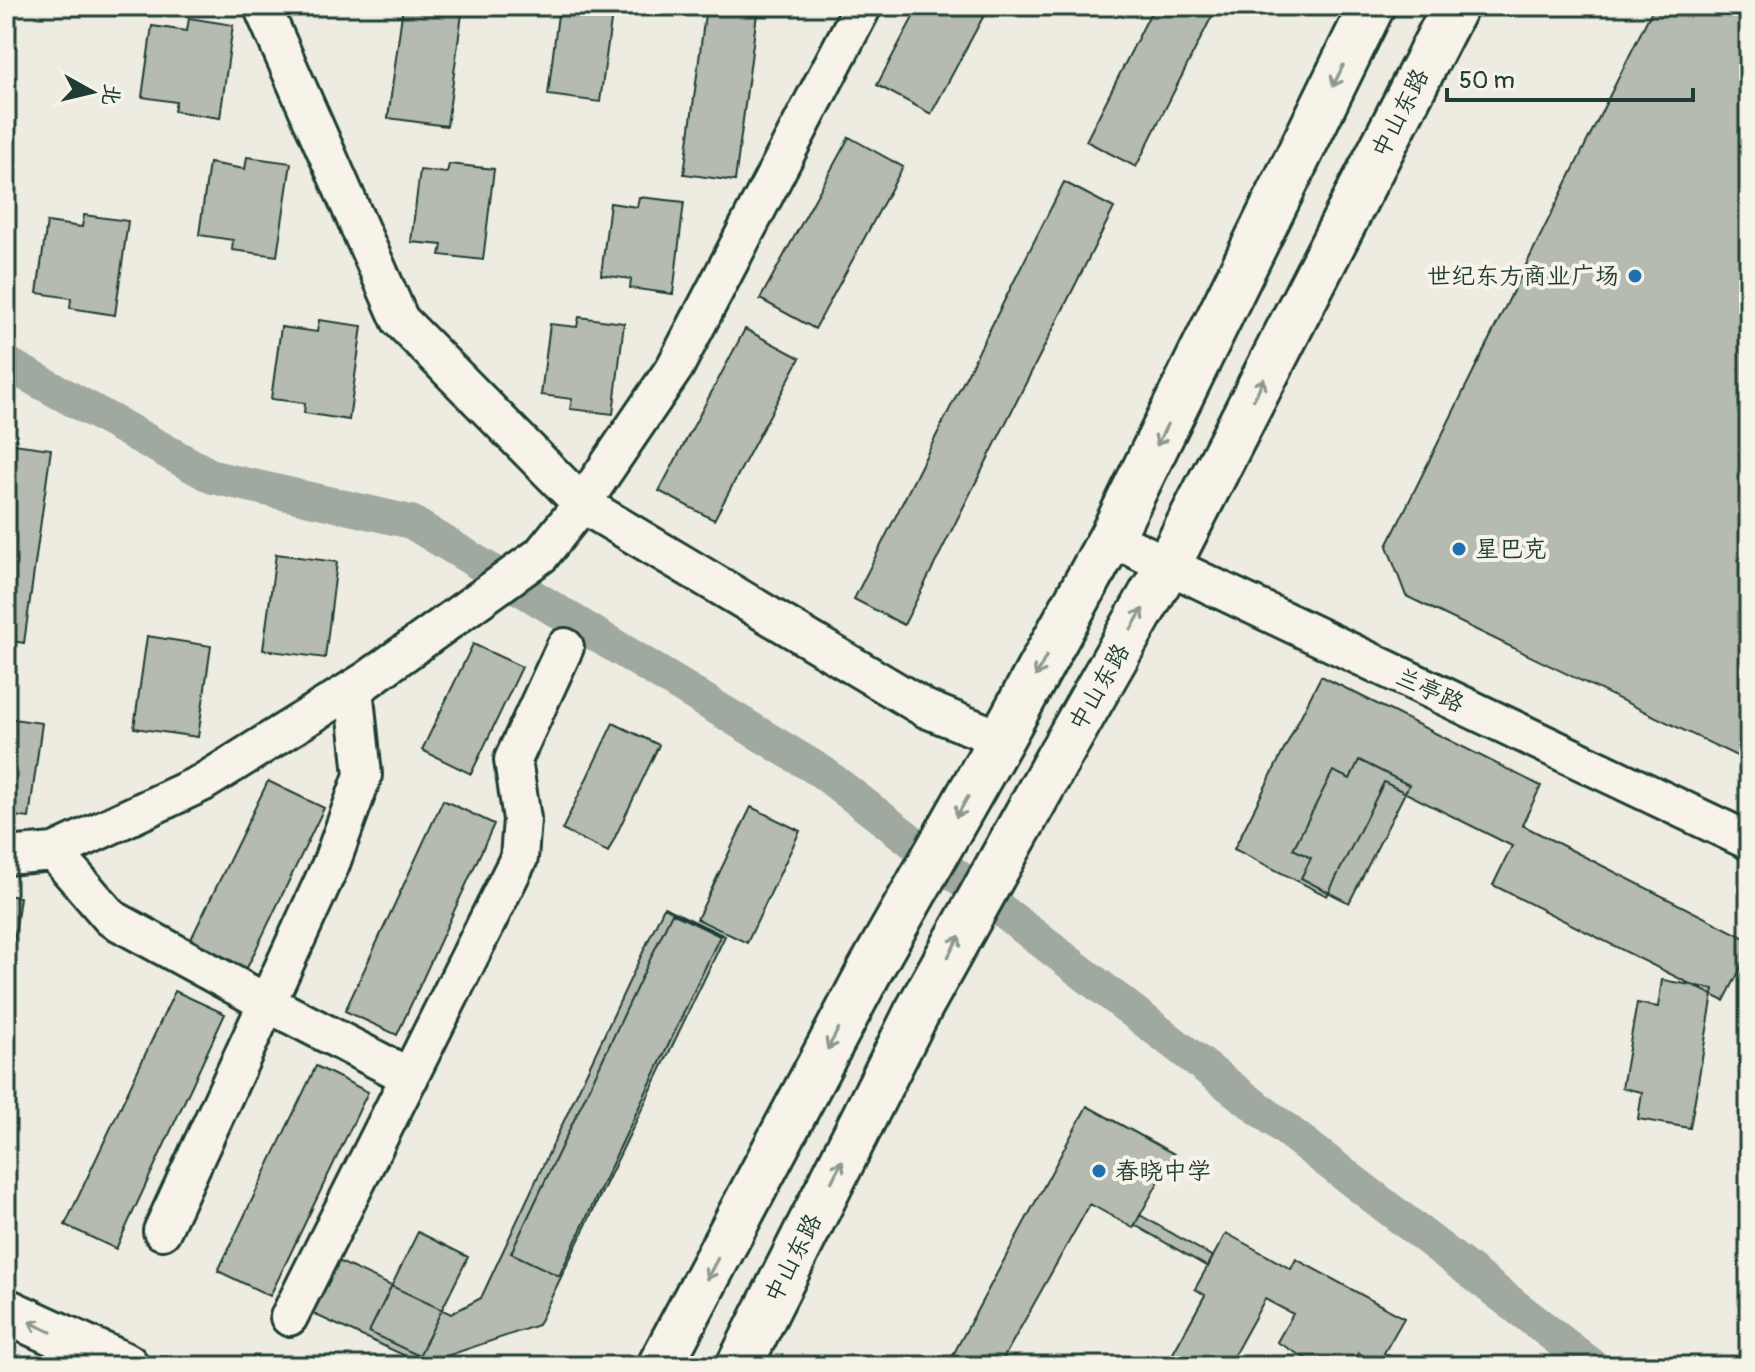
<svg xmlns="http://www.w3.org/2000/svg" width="1755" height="1372" font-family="Pangolin,'LXGW WenKai TC',sans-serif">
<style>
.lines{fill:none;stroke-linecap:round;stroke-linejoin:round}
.canal{stroke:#9fa99f;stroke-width:34}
.building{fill:#b5bbb0;stroke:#1f3d34;stroke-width:2}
.minor-casing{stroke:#1f3d34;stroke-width:42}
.major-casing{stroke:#1f3d34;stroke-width:50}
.minor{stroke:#f7f3e8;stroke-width:36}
.major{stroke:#f7f3e8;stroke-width:44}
.major-bridge-casing{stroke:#1f3d34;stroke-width:50;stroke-linecap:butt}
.major-bridge{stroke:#f7f3e8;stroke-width:44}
.oneway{stroke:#8b988e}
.poi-dot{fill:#1f6fb2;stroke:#f7f3e8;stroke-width:3}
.labels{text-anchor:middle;stroke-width:8;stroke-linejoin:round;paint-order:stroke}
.street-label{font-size:24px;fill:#1f3d34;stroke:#f7f3e8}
.poi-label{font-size:24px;fill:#1f3d34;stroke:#f7f3e8;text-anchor:start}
</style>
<rect width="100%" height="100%" fill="#eeece1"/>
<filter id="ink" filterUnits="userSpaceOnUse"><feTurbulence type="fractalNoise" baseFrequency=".0125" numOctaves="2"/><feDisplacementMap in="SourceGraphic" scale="16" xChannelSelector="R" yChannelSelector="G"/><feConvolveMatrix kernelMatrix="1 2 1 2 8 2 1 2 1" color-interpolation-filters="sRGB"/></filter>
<g filter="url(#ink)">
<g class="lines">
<path class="canal" d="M 6,363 L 213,477 L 411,522 L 822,772 L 1593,1366"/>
</g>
<path class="building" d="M 403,6 L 463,6 L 447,126 L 388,118 Z
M 559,6 L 613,6 L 600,102 L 548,95 Z
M 706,6 L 758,6 L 735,181 L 684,174 Z
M 919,6 L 989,6 L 931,114 L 877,85 Z
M 1154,6 L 1217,6 L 1136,167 L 1086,141 Z
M 1654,6 L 1749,6 L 1749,762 L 1406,596 L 1387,546 Z
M 189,18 L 233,25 L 220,118 L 174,111 L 176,102 L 142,97 L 152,26 L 187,31 Z
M 849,137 L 903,167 L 815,329 L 760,299 Z
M 247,157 L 291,163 L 277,256 L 232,250 L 233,240 L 199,235 L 209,163 L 245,169 Z
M 449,164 L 494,169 L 483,260 L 440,255 L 442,245 L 411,242 L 420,170 L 447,173 Z
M 1064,182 L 1114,208 L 904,625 L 854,599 Z
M 639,197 L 684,202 L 673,294 L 630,288 L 631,279 L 601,275 L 610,203 L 637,207 Z
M 84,215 L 128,221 L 115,315 L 70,308 L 71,298 L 37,293 L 47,222 L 82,227 Z
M 579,317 L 624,323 L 613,414 L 570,409 L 572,399 L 541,395 L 550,324 L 577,327 Z
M 319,320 L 362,326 L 349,420 L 304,413 L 305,403 L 271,399 L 281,327 L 317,332 Z
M 745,329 L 800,358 L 714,520 L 659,491 Z
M 6,443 L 51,449 L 24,643 L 6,640 Z
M 276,554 L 337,562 L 325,658 L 263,650 Z
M 147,636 L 211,646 L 198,737 L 134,728 Z
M 473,644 L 522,667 L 471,774 L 422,750 Z
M 1321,676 L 1541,786 L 1522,825 L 1749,940 L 1749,967 L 1743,964 L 1724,1001 L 1493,885 L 1512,846 L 1384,782 L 1327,896 L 1234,849 Z
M 6,718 L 42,723 L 29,818 L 6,815 Z
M 613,723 L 659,745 L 608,852 L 562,830 Z
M 1359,760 L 1409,785 L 1349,903 L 1301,878 L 1311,858 L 1293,849 L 1333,771 L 1350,779 Z
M 268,781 L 324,808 L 247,968 L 190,941 Z
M 443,800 L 494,824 L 397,1035 L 345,1011 Z
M 751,807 L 800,831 L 747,943 L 697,919 Z
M 6,895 L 20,897 L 6,1002 Z
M 664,907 L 725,936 L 538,1325 L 423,1364 L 309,1312 L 336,1260 L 451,1314 L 481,1298 Z
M 672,913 L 720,936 L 559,1276 L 511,1253 Z
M 1662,980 L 1714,989 L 1690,1128 L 1638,1119 L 1642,1092 L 1622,1088 L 1637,1003 L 1658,1007 Z
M 175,991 L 225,1014 L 116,1249 L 65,1225 Z
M 316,1066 L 368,1092 L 270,1296 L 218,1271 Z
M 1087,1106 L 1174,1154 L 1133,1228 L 1090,1204 L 999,1366 L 947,1366 Z
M 1140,1215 L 1213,1257 L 1208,1267 L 1135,1225 Z
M 418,1232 L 468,1257 L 419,1356 L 369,1332 Z
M 1226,1233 L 1291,1269 L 1296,1259 L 1404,1318 L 1384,1353 L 1407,1366 L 1376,1366 L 1378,1364 L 1359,1353 L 1352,1366 L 1319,1366 L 1277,1342 L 1293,1314 L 1265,1299 L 1228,1366 L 1166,1366 L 1205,1295 L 1195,1289 Z"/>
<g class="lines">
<g class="minor-casing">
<path id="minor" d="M 262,6 L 400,320 L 582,504 L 926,709 L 1001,739
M 1111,538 L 1749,841
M 54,852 L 111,918 L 267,1003 L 410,1077
M 6,856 L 54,852 L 202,783 L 367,680 L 541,555 L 582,504 L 675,367 L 863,6
M 162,1231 L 331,864 L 363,775 L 354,688
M 289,1317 L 519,858 L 522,819 L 513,760 L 565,647"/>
</g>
<g class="major-casing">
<path id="major" d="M 1057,760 L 1168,565 L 1455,6
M 6,1311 L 126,1366
M 660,1366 L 870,970 L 1001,739 L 1111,538 L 1372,6
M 739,1366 L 916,1014"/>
</g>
<use href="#minor" class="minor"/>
<use href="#major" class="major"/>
<g class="major-bridge-casing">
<path id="major-bridge" d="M 916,1014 L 1057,760"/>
</g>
<use href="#major-bridge" class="major-bridge"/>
</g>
<defs><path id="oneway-shaft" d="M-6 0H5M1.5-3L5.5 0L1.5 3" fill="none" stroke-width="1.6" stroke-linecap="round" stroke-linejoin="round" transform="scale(2)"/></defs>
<g class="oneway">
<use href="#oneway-shaft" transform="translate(1338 76) rotate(116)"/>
<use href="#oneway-shaft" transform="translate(1259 389) rotate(-63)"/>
<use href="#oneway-shaft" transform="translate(1162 435) rotate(116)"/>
<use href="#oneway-shaft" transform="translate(1137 619) rotate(-60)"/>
<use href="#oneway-shaft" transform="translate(1041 666) rotate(118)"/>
<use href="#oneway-shaft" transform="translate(962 807) rotate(120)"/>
<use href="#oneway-shaft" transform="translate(954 946) rotate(-61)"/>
<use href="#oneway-shaft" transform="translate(833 1039) rotate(118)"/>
<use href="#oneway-shaft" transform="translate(837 1171) rotate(-63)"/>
<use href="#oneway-shaft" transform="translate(712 1269) rotate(118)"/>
<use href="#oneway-shaft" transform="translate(40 1327) rotate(-155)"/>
</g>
</g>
<g class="poi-dot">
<circle cx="1635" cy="276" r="8"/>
<circle cx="1459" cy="549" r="8"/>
<circle cx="1099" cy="1171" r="8"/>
</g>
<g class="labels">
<g class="street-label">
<text transform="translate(1400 113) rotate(-63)" y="8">中山东路</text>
<text transform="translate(1099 687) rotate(-60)" y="8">中山东路</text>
<text transform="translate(1430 690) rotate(25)" y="8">兰亭路</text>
<text transform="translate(793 1258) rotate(-63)" y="8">中山东路</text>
</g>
<g class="poi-label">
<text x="1619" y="284" text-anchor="end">世纪东方商业广场</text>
<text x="1475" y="557">星巴克</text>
<text x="1115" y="1179">春晓中学</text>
</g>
</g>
<rect width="1755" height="1372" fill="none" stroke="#f7f3e8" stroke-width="32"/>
<rect x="16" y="16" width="1723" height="1340" fill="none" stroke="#1f3d34" stroke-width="3" filter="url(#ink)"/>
<g transform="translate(92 92) rotate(98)" stroke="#f7f3e8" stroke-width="6" paint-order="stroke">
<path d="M0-6L14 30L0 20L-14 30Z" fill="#1f3d34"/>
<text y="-12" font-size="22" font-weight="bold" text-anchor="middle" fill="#1f3d34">北</text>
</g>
<path d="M1447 88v12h246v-12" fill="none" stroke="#1f3d34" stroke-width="4"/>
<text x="1459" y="88" font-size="24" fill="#1f3d34" stroke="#f7f3e8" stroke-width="6" paint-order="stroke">50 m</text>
</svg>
